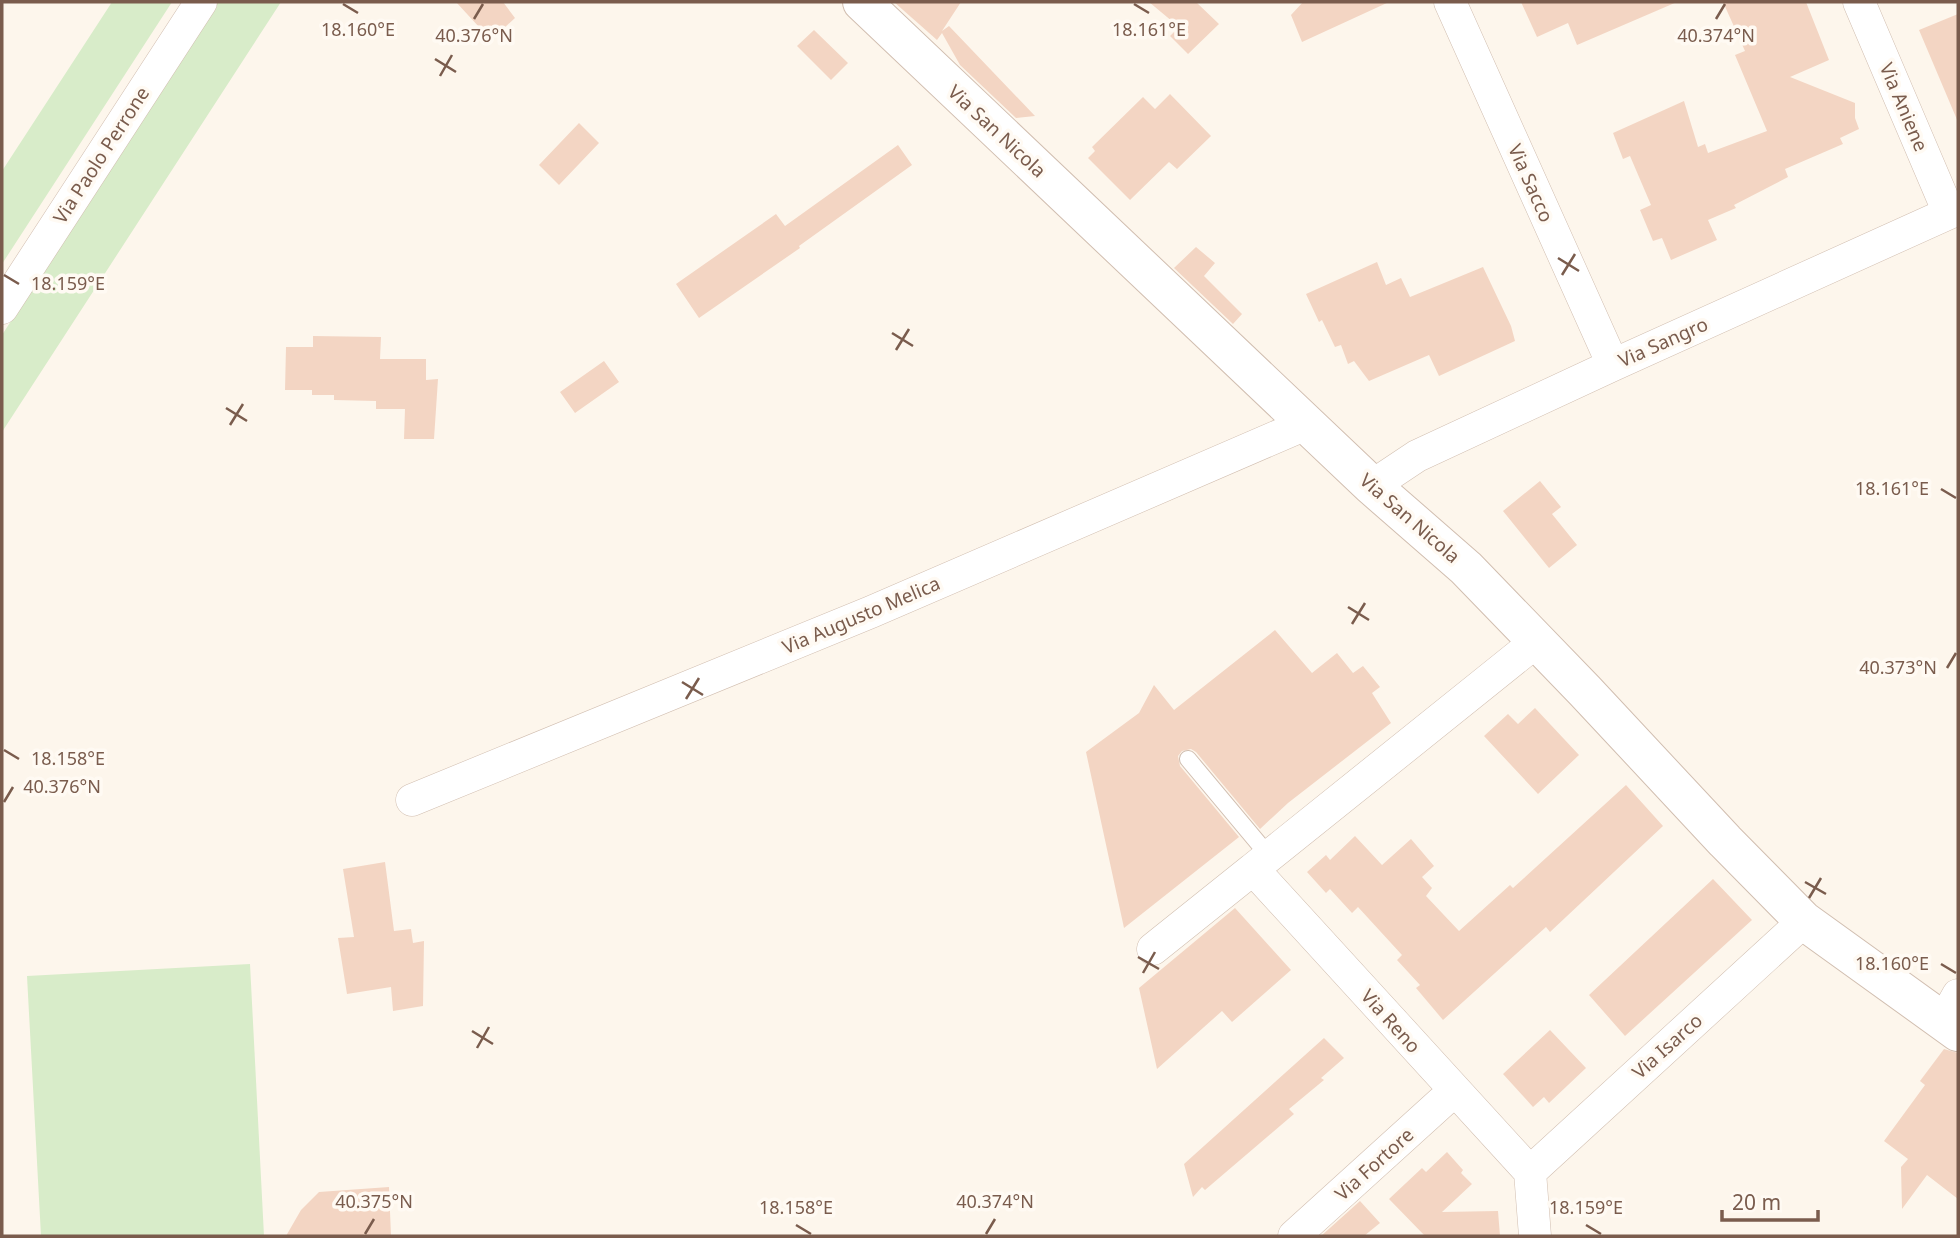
<svg xmlns="http://www.w3.org/2000/svg" width="1960" height="1238" font-family="'Noto Sans',sans-serif">
<style>
.green{fill:#d8ecc9}
.building{fill:#f3d5c3}
.lines{fill:none;stroke-linecap:round;stroke-linejoin:round}
.service-casing{stroke:#d1beb0;stroke-width:18}
.minor-casing{stroke:#d1beb0;stroke-width:33}
.tertiary-casing{stroke:#d1beb0;stroke-width:40}
.service{stroke:#fff;stroke-width:16}
.minor{stroke:#fff;stroke-width:32}
.tertiary{stroke:#fff;stroke-width:38}
.ticks{fill:none;stroke:#7a5c4d;stroke-width:2.5}
.labels{text-anchor:middle;stroke-width:7;stroke-linejoin:round;paint-order:stroke}
.street-label{font-size:19px;fill:#7a5c4d;stroke:#fffaf3}
.ticks-label{font-size:18px;text-anchor:middle;fill:#7a5c4d;stroke:#fffaf3;stroke-width:7;stroke-linejoin:round;paint-order:stroke}
</style>
<rect width="100%" height="100%" fill="#fdf6ec"/>
<path class="green" d="M 112,2 L 172,2 L 2,264 L 2,171 Z
M 217,2 L 281,2 L 2,432 L 2,335 Z
M 250,964 L 264,1236 L 41,1236 L 27,976 Z"/>
<path class="building" d="M 456,2 L 503,2 L 515,18 L 491,40 Z
M 894,2 L 961,2 L 942,31 L 949,26 L 1035,116 L 1016,118 L 960,65 L 942,33 L 937,40 Z
M 1149,2 L 1196,2 L 1219,24 L 1188,54 L 1170,36 L 1179,27 Z
M 1303,2 L 1389,2 L 1302,42 L 1291,15 Z
M 1521,2 L 1677,2 L 1577,45 L 1568,23 L 1537,37 Z
M 1723,2 L 1806,2 L 1829,60 L 1790,77 L 1855,103 L 1855,118 L 1859,129 L 1840,138 L 1843,144 L 1785,169 L 1788,177 L 1734,205 L 1736,208 L 1708,220 L 1717,240 L 1671,260 L 1662,238 L 1653,241 L 1640,210 L 1651,205 L 1630,156 L 1623,159 L 1613,133 L 1684,101 L 1698,147 L 1705,144 L 1708,153 L 1767,131 L 1735,55 L 1745,51 Z
M 1958,14 L 1958,122 L 1919,30 Z
M 814,30 L 848,63 L 831,80 L 797,46 Z
M 1170,94 L 1211,136 L 1177,169 L 1169,162 L 1130,200 L 1088,158 L 1095,151 L 1092,147 L 1143,97 L 1155,109 Z
M 579,123 L 599,143 L 559,185 L 539,165 Z
M 898,145 L 912,165 L 799,246 L 800,248 L 699,318 L 676,284 L 776,214 L 785,226 Z
M 1196,247 L 1215,263 L 1204,276 L 1242,314 L 1233,324 L 1174,268 Z
M 1377,262 L 1386,285 L 1401,278 L 1410,297 L 1483,267 L 1511,326 L 1515,341 L 1439,376 L 1429,355 L 1369,381 L 1354,361 L 1348,364 L 1341,345 L 1335,347 L 1322,320 L 1319,322 L 1306,294 Z
M 313,336 L 381,337 L 380,359 L 426,359 L 426,380 L 438,379 L 434,439 L 404,439 L 405,409 L 376,409 L 376,401 L 334,400 L 334,395 L 312,395 L 312,390 L 285,390 L 286,347 L 313,347 Z
M 604,361 L 619,382 L 575,413 L 560,392 Z
M 1540,481 L 1561,507 L 1552,514 L 1577,545 L 1549,568 L 1503,511 Z
M 1275,630 L 1312,673 L 1337,653 L 1353,673 L 1363,666 L 1380,687 L 1372,693 L 1391,723 L 1288,803 L 1260,829 L 1196,752 L 1191,749 L 1182,751 L 1178,756 L 1180,766 L 1239,837 L 1124,928 L 1086,752 L 1139,713 L 1154,685 L 1174,710 Z
M 1535,708 L 1579,755 L 1538,794 L 1484,736 L 1508,714 L 1518,724 Z
M 1626,785 L 1663,826 L 1550,932 L 1546,927 L 1443,1020 L 1416,988 L 1420,985 L 1397,960 L 1402,955 L 1358,907 L 1352,913 L 1330,889 L 1326,893 L 1307,872 L 1326,855 L 1330,860 L 1355,836 L 1382,865 L 1411,839 L 1434,866 L 1422,877 L 1432,888 L 1426,896 L 1459,931 L 1510,885 L 1513,888 Z
M 385,862 L 394,931 L 411,929 L 413,943 L 424,941 L 423,1006 L 393,1011 L 391,987 L 347,994 L 338,938 L 354,937 L 343,869 Z
M 1713,879 L 1752,920 L 1625,1036 L 1589,995 Z
M 1235,908 L 1291,970 L 1232,1022 L 1222,1011 L 1157,1069 L 1139,988 Z
M 1550,1030 L 1586,1068 L 1549,1103 L 1544,1097 L 1533,1107 L 1503,1074 Z
M 1324,1038 L 1344,1058 L 1321,1078 L 1324,1080 L 1289,1109 L 1294,1114 L 1205,1190 L 1202,1187 L 1193,1197 L 1184,1164 Z
M 1944,1049 L 1958,1053 L 1958,1199 L 1927,1175 L 1902,1209 L 1901,1167 L 1908,1159 L 1884,1141 L 1925,1085 L 1920,1081 Z
M 1447,1152 L 1463,1170 L 1461,1173 L 1472,1184 L 1442,1212 L 1498,1211 L 1500,1236 L 1425,1236 L 1389,1199 L 1422,1168 L 1426,1172 Z
M 389,1187 L 391,1236 L 286,1236 L 301,1210 L 319,1192 Z
M 1360,1201 L 1380,1223 L 1364,1236 L 1321,1236 Z"/>
<g class="lines">
<g class="service-casing">
<path id="service" d="M 1188,759 L 1269,856"/>
</g>
<g class="minor-casing">
<path id="minor" d="M 1450,2 L 1613,365
M 1859,2 L 1949,213
M 2,308 L 201,2
M 1372,486 L 1417,456 L 1613,365 L 1958,209
M 412,800 L 871,612 L 1306,424
M 1153,949 L 1253,869
M 1943,1022 L 1958,995
M 1530,1172 L 1253,869 L 1537,641
M 1530,1172 L 1804,921
M 1530,1172 L 1535,1236
M 1294,1236 L 1454,1091"/>
</g>
<g class="tertiary-casing">
<path id="tertiary" d="M 862,2 L 1372,486 L 1466,568 L 1585,691 L 1725,841 L 1804,921 L 1958,1032"/>
</g>
<use href="#service" class="service"/>
<use href="#minor" class="minor"/>
<use href="#tertiary" class="tertiary"/>
</g>
<path class="ticks" d="M 343,4 L 358,13M 1134,4 L 1149,13M 474,19 L 483,4M 1716,19 L 1725,4M 435,59 L 456,72M 440,76 L 452,55M 1558,258 L 1579,271M 4,275 L 19,284M 1562,275 L 1575,254M 892,333 L 913,346M 896,350 L 909,329M 226,408 L 247,421M 230,425 L 243,404M 1941,489 L 1956,498M 1348,607 L 1369,620M 1352,624 L 1365,603M 1947,668 L 1956,653M 682,682 L 703,695M 686,699 L 699,678M 4,750 L 19,759M 4,802 L 13,787M 1805,882 L 1826,894M 1809,898 L 1821,878M 1138,957 L 1159,969M 1941,964 L 1956,973M 1143,973 L 1155,952M 472,1031 L 493,1044M 477,1048 L 489,1027M 796,1225 L 811,1234M 1586,1225 L 1601,1234M 365,1234 L 374,1219M 986,1234 L 995,1219"/>
<g class="labels">
<g class="street-label">
<text transform="translate(1904 107) rotate(67)" y="7">Via Aniene</text>
<text transform="translate(997 131) rotate(43)" y="7">Via San Nicola</text>
<text transform="translate(101 155) rotate(-57)" y="7">Via Paolo Perrone</text>
<text transform="translate(1531 183) rotate(66)" y="7">Via Sacco</text>
<text transform="translate(1663 342) rotate(-24)" y="7">Via Sangro</text>
<text transform="translate(1410 518) rotate(41)" y="7">Via San Nicola</text>
<text transform="translate(861 615) rotate(-23)" y="7">Via Augusto Melica</text>
<text transform="translate(1391 1021) rotate(48)" y="7">Via Reno</text>
<text transform="translate(1667 1046) rotate(-42)" y="7">Via Isarco</text>
<text transform="translate(1374 1164) rotate(-42)" y="7">Via Fortore</text>
</g>
</g>
<g class="ticks-label">
<text x="358" y="36">18.160°E</text>
<text x="1149" y="36">18.161°E</text>
<text x="474" y="42">40.376°N</text>
<text x="1716" y="42">40.374°N</text>
<text x="68" y="290">18.159°E</text>
<text x="1892" y="495">18.161°E</text>
<text x="1898" y="674">40.373°N</text>
<text x="68" y="765">18.158°E</text>
<text x="62" y="793">40.376°N</text>
<text x="1892" y="970">18.160°E</text>
<text x="374" y="1208">40.375°N</text>
<text x="995" y="1208">40.374°N</text>
<text x="796" y="1214">18.158°E</text>
<text x="1586" y="1214">18.159°E</text>
</g>
<rect width="1960" height="1238" fill="none" stroke="#7a5c4d" stroke-width="7"/>
<path d="M1722 1210v10h96v-10" fill="none" stroke="#7a5c4d" stroke-width="3.5"/>
<text x="1732" y="1210" font-size="21" fill="#7a5c4d" stroke="#fffaf3" stroke-width="5" paint-order="stroke">20 m</text>
</svg>
